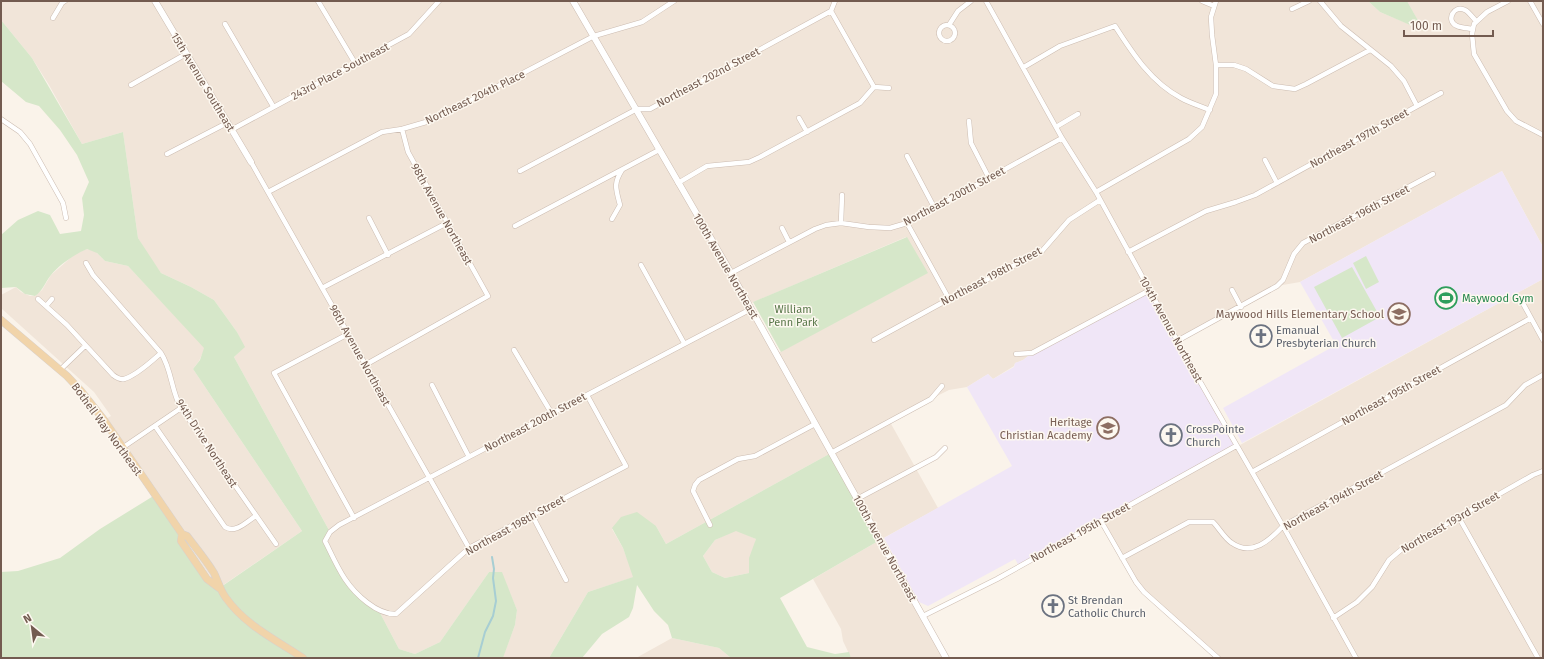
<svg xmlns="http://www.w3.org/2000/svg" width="1544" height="659" font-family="'Fira Sans',sans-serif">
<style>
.residential{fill:#f1e5d9;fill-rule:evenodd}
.education{fill:#f0e6f7}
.green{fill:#d6e7c9;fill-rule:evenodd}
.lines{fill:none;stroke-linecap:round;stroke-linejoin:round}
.stream{stroke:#a7ced3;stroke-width:2}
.minor-casing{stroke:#ccbcb1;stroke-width:5.5}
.tertiary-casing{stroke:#ccbcb1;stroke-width:7}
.primary-casing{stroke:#d8d1ce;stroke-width:8}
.minor{stroke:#fff;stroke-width:4.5}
.tertiary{stroke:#fff;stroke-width:6}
.primary{stroke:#f1d4aa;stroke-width:7}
.labels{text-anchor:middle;stroke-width:3;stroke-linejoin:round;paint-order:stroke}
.street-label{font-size:11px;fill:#735b50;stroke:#fdf8f0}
.leisure-label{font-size:11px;fill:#27864d;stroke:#fdf8f0;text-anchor:start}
.park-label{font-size:11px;fill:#587749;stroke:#fdf8f0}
.education-label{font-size:11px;fill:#785e54;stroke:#fdf8f0;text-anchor:end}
.worship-label{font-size:11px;fill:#5b616d;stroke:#fdf8f0;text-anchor:start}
</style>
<rect width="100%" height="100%" fill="#faf3ea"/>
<path class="residential" d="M 1,1 L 573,1 L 577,6 L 582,1 L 1368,1 L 1380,12 L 1423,30 L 1407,1 L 1543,1 L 1543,247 L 1502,171 L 1300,282 L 1277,286 L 1177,341 L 1032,353 L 1023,360 L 1015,363 L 1014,366 L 993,379 L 988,374 L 967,387 L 949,390 L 931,399 L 890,422 L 938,508 L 880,540 L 946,658 L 851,658 L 843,641 L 841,629 L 813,579 L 880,540 L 831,453 L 666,544 L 656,526 L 612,529 L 623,548 L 634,577 L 588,592 L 549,658 L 503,657 L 515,625 L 517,610 L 501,572 L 489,572 L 440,642 L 415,654 L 399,649 L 379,611 L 345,580 L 325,541 L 330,532 L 234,357 L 244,347 L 237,332 L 214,300 L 191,287 L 161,273 L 148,255 L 138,238 L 123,132 L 82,144 L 49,85 L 32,58 L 1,20 ZM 906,237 L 927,273 L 776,354 L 749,304 Z
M 86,249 L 95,251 L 105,261 L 128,266 L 205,348 L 199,361 L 193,369 L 302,531 L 219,588 L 115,445 L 104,420 L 111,416 L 94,392 L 1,308 L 1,295 L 16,287 L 21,292 L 30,296 L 35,296 L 42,290 L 51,275 L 75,254 Z
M 1543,279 L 1543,658 L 1218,658 L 1144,592 L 1101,521 Z
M 736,530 L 756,539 L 749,573 L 725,578 L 712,572 L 703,556 L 715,540 Z
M 672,638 L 719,648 L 731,658 L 636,658 Z"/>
<path class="education" d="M 1502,171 L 1543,247 L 1543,279 L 1242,443 L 1223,408 L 1336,345 L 1300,282 Z
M 1150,290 L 1198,373 L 1236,446 L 1019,566 L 1015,559 L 928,606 L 919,602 L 884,538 L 1012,466 L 967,387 L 988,374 L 993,379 L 1014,367 L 1015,363 L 1023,360 L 1032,353 Z"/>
<path class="green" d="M 1368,1 L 1407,1 L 1424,31 L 1380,12 Z
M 1,20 L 32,58 L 82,144 L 123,132 L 138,238 L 161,273 L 191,287 L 214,300 L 237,332 L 245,347 L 234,357 L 330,532 L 325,541 L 345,580 L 379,611 L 399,649 L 415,654 L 440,642 L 489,572 L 502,572 L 517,610 L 515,625 L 503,658 L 1,658 L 1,572 L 18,571 L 60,558 L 100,529 L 155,495 L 218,589 L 302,531 L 193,369 L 200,360 L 204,348 L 128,266 L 105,261 L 97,253 L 87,249 C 75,254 59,265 51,275 C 45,282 43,291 35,296 L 25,294 L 16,287 L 1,288 L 1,235 L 18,220 L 38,211 L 50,215 L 60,234 L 81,231 L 84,215 L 82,198 L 89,182 L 77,155 L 60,130 L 39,106 L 26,102 L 1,81 Z
M 907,237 L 928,273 L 781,352 L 753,302 Z
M 1366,256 L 1379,282 L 1366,289 L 1353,263 Z
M 1352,267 L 1380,317 L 1342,338 L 1314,287 Z
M 831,453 L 880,540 L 780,598 L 807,647 L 835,654 L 849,652 L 851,658 L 731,658 L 719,648 L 672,638 L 668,625 L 654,611 L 637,585 L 633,608 L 629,617 L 602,634 L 582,658 L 549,658 L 588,592 L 633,577 L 623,548 L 612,528 L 621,517 L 637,512 L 656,526 L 666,544 ZM 736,531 L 756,539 L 749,558 L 749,573 L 725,578 L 712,572 L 703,556 L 715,540 Z"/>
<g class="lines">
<path class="stream" d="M 478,658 L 485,632 L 493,616 L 496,601 L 493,578 L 494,569 L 492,557"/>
<g class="minor-casing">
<path id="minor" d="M 318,1 L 355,63
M 835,1 L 831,11 L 874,87
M 986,1 L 1062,138 L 1096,192 L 1190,364 L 1283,526 L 1356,658
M 1202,1 L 1214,6
M 1320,1 L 1341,26 L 1391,66 L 1404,81 L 1417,106
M 1508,1 L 1487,12 L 1474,24 L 1472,34 L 1474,54 L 1507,111 L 1516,121 L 1543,135
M 1530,1 L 1543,24
M 1292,9 L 1309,1
M 53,18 L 62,3 L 65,1
M 225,24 L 273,106
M939 33a8 8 0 1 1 16 0a8 8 0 1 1-16 0Z
M 949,25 L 958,11 L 971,1
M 1473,29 C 1468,28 1461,28 1457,26 C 1445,21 1454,4 1465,10 C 1469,12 1473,18 1476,21
M 1216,65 L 1234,65 L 1246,69 L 1273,86 L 1295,89 L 1306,84 L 1370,50
M 1024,67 L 1060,46 L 1115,26 C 1133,54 1151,82 1181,98 C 1190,103 1200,106 1210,110
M 131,85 L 186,54
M 874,87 L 889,88
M 799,118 L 807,132
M 1,119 L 20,132 L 30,144 L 63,203 L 66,218
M 969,121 L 971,143 L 989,178
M 1056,127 L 1078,114
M 231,130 L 409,34 L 439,1
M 167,154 L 227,123
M 907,156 L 934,207
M 1265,160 L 1277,183
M 251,162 L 469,548
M 520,171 L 637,109 L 650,109 L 831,11
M 678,183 L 707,166 L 749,162 L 760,157 L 860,103 L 874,87
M 268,192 L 382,132 L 402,129 L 433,120 L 594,36 L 642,22 L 674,1
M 1096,192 L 1189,139 L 1202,127 L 1216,94 L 1216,65 L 1212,35 L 1211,17 L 1216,1
M 369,218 L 388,255
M 612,219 L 620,205 C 616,189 613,184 622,170
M 841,223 L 842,195
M 907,223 L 949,299
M 515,226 L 659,150
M 782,228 L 789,242
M 1128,252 L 1206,211 L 1236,202 L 1255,195 L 1441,93
M 86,263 L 93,275 L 161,353 C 172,370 171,391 181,408 L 276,544
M 641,265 L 684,343
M 731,273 L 815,229 L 826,225 L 841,223 L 869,227 L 890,228 L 907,223 L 1062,138
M 322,288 L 447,223
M 1232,290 L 1241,307
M 1520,298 L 1543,340
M 38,299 L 67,325 L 113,375 C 117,378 120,380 124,379 C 136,376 152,361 161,353
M 46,306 L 52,299
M 348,334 L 274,373 L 354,518
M 874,340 L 949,299 L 1042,251 L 1069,220 L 1100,200
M 1177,341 L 1277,286 L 1283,280 L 1294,254 L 1303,243 L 1433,174
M 514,350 L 552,414
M 1016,354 L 1032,353 L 1150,290
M 365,365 L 488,296 L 408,152 L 402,129
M 60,370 L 85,346
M 432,385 L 469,457
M 587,395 L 626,466 L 469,548 L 396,614 C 377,615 355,594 345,579 C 337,567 331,553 325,541 L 330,532 L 339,525 L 751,309
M 155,426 L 225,527 C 236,534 247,521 256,516
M 122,448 L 181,408
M 831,453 L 931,399 L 942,386
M 1252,472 L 1531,318
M 857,499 L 936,457 L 945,448
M 532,515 L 566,580
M 1458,516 L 1538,658
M 1101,521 L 1136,582 L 1144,592 L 1218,658
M 710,525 L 693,491 L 695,485 L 699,480 L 738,459 L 755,456 L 815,424
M 1122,558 L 1189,522 L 1213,522 C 1219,528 1225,539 1232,543 C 1252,557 1270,540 1283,526 L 1506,405 L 1525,385 L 1543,375
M 923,616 L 997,579 L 1236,446
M 1333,618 L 1357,602 L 1372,587 L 1389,560 L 1402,549 L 1533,475 L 1543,471"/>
</g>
<g class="tertiary-casing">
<path id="tertiary" d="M 155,1 L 251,162
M 573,1 L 731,273 L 946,658"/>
</g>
<g class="primary-casing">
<path id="primary" d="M 1,320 L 67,376 L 81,391 L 104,420 L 182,534 L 187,536 C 196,548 206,560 214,573 C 218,581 220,590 226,598 C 245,625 276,640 303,658
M 182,534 L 181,541 L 207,579 L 219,588"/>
</g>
<use href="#minor" class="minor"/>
<use href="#tertiary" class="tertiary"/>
<use href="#primary" class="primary"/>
</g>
<defs>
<g id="stadium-ring" transform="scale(1.15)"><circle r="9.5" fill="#fdf8f0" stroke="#2e9e5b" stroke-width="1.5"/><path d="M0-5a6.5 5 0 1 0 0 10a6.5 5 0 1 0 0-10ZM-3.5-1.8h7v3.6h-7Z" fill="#2e9e5b"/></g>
<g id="school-ring" transform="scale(1.15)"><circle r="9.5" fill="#fdf8f0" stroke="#8d6e63" stroke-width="1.5"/><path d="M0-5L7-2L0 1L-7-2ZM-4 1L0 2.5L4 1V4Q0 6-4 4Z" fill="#8d6e63"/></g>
<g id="church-ring" transform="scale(1.15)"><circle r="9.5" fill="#fdf8f0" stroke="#6b7280" stroke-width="1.5"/><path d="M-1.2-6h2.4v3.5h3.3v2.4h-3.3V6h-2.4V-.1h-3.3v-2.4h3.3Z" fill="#6b7280"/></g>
</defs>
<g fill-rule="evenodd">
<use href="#stadium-ring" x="1446" y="298"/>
<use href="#school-ring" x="1399" y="314"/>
<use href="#church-ring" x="1261" y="336"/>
<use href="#school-ring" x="1108" y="428"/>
<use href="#church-ring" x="1171" y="435"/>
<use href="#church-ring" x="1053" y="606"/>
</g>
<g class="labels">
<g class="street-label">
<text transform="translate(340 71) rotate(-28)" y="4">243rd Place Southeast</text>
<text transform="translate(708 77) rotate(-28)" y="4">Northeast 202nd Street</text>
<text transform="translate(203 82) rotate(59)" y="4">15th Avenue Southeast</text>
<text transform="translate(475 97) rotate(-26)" y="4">Northeast 204th Place</text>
<text transform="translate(1359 138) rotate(-29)" y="4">Northeast 197th Street</text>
<text transform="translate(954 196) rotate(-28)" y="4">Northeast 200th Street</text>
<text transform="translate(442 214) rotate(61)" y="4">98th Avenue Northeast</text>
<text transform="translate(1359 214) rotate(-28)" y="4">Northeast 196th Street</text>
<text transform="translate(726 266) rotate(60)" y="4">100th Avenue Northeast</text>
<text transform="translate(991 276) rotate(-28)" y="4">Northeast 198th Street</text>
<text transform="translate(1171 329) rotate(61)" y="4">104th Avenue Northeast</text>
<text transform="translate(360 355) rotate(61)" y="4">96th Avenue Northeast</text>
<text transform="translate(1391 395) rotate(-29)" y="4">Northeast 195th Street</text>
<text transform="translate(535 422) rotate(-28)" y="4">Northeast 200th Street</text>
<text transform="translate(107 429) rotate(54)" y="4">Bothell Way Northeast</text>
<text transform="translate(207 443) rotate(57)" y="4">94th Drive Northeast</text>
<text transform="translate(1333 500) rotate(-29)" y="4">Northeast 194th Street</text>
<text transform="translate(1450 522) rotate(-30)" y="4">Northeast 193rd Street</text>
<text transform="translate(515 525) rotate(-29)" y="4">Northeast 198th Street</text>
<text transform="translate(1080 532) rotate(-29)" y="4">Northeast 195th Street</text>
<text transform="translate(885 548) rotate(61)" y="4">100th Avenue Northeast</text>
</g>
<g class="leisure-label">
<text x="1462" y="302">Maywood Gym</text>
</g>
<g class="park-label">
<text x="793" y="313">William<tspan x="793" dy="13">Penn Park</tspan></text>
</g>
<g class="education-label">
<text x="1384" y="318">Maywood Hills Elementary School</text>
<text x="1092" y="426">Heritage<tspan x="1092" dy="13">Christian Academy</tspan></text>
</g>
<g class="worship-label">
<text x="1276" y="334">Emanual<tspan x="1276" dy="13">Presbyterian Church</tspan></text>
<text x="1186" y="433">CrossPointe<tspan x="1186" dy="13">Church</tspan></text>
<text x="1068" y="604">St Brendan<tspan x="1068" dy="13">Catholic Church</tspan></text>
</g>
</g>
<rect width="1544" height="659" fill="none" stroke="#735b50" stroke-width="4"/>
<g transform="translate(32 627) rotate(331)" stroke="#fdf8f0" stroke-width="3" paint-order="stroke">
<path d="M0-3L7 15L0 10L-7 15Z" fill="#735b50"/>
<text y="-6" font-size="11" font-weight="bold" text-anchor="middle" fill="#735b50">N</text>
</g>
<path d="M1404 30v6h89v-6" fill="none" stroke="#735b50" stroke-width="2"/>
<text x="1410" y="30" font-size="12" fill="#735b50" stroke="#fdf8f0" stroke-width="3" paint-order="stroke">100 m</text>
</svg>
